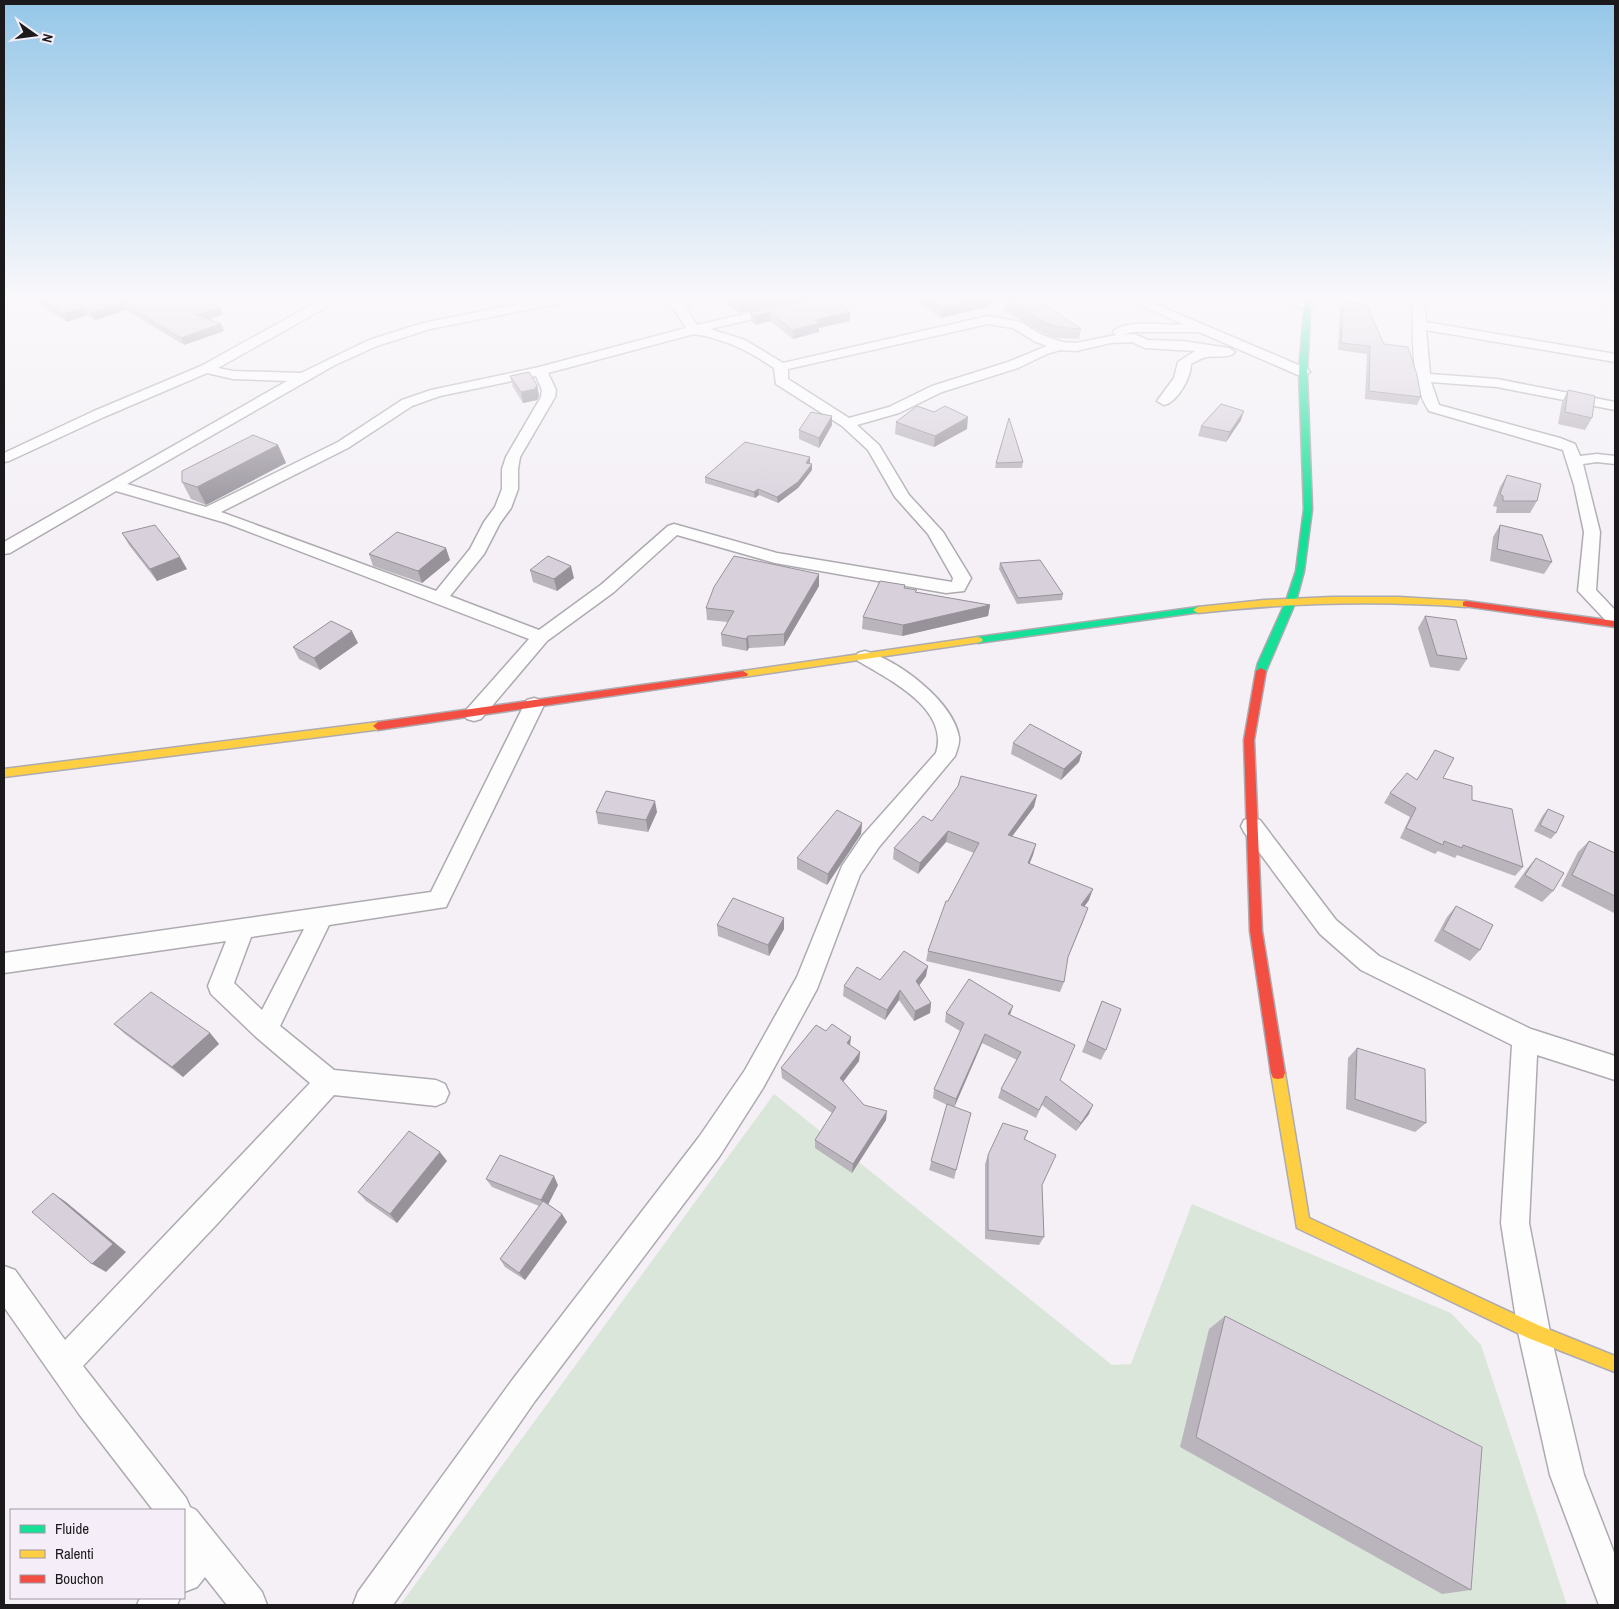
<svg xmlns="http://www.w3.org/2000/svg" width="1619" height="1609" font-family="'Archivo Narrow',sans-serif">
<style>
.green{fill:#dbe6da}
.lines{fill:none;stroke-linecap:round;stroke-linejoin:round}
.street-casing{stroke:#aeabb0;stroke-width:3}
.fast-casing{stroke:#aeabb0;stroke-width:3}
.slow-casing{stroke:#aeabb0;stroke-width:3}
.jam-casing{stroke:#aeabb0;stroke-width:3}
.street{fill:#fdfdfe;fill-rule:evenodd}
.fast{fill:#16e098;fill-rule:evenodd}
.slow{fill:#ffcf43;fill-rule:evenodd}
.jam{fill:#f24e42;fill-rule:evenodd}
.wall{fill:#bab4bd}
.shaded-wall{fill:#97929a}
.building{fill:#d8d1dc;stroke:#97929a}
</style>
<rect width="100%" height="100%" fill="#f4f0f6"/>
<path class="green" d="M 774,1094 L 1112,1365 L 1131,1364 L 1192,1204 L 1451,1313 L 1481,1345 L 1567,1605 L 400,1605 Z"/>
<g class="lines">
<g class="street-casing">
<path id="street" d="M 321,298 L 334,298 L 323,309 L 218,368 L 233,371 L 301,373 L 369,340 L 423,323 L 550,298 L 572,298 L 566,302 L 430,329 L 377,346 L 335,365 L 127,484 L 206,507 L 338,442 L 402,400 L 431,390 L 539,367 L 686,328 L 667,298 L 679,298 L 697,325 L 812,298 L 832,298 L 830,301 L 710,329 L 745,340 L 783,363 L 988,316 L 1021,322 L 1042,335 L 1062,342 L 1076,343 L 1116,335 L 1113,332 C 1124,319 1167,325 1184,325 L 1126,298 L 1141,298 L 1308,369 L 1310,372 L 1303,376 L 1298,375 L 1199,332 L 1132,332 L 1123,335 L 1134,334 L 1148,340 L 1182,341 L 1229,348 L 1235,352 C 1228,360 1213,354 1203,358 C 1200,359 1195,362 1191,364 C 1191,377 1178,402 1164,405 L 1157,401 L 1174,378 L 1178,362 L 1195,351 L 1145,348 L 1132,342 L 1111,343 L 1076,351 L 1060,350 L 1047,354 L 1018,368 L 942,392 L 899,413 L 857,425 L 879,445 L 909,495 L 943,532 L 971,578 L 964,591 L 946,593 L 775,563 L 677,535 L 614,592 L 547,641 L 481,719 L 474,721 L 467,719 L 464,714 L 467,709 L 529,639 L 226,523 L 116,491 L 10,553 L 4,554 L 4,542 L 287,381 L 233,379 L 207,373 L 104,417 L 9,461 L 4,462 L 4,453 L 94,411 L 201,366 L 315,303 ZM 988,324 L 1013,328 L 1034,341 L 1047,346 L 1008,362 L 932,386 L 889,407 L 849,418 L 788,379 L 788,369 ZM 694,334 C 725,339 749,351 774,368 L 776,384 L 842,426 L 868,450 L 895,497 L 928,534 L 953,578 L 952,582 L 777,553 L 674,524 L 668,526 L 602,584 L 539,630 L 450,596 L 484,554 L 500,523 L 511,508 L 518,489 L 518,469 L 520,457 L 555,397 L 556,390 L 548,373 ZM 536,376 L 542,390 L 541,397 L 506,457 L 502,469 L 502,489 L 495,507 L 484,522 L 470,549 L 436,591 L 221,512 L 348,448 L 412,406 L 440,396 Z
M 1278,298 L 1295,298 L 1314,306 L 1308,310 Z
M 1412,298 L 1424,298 L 1426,322 L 1615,354 L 1615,362 L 1426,330 L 1430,374 L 1497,379 L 1615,402 L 1615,410 L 1497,387 L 1431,382 L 1439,405 L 1560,438 L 1575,444 L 1580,456 L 1597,454 L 1615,456 L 1615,464 L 1597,462 L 1583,464 L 1600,532 L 1596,590 L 1615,610 L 1615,626 L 1609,624 L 1578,591 L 1584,532 L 1574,485 L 1563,450 L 1429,411 C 1409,381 1414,333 1412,298 Z
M 1590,298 L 1615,298 L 1615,305 L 1592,301 Z
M 865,651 C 898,660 953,701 959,737 C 960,743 957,750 955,756 L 879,847 L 860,875 L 817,989 L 763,1088 L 719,1157 L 535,1401 L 393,1605 L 353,1605 L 358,1592 L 513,1379 L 699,1137 L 745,1070 L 797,977 L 842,866 L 863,835 L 936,753 C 950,709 890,680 858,661 L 856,657 L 858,653 Z
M 534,698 L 541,700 L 544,705 L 446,907 L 329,925 L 280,1026 L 334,1070 L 436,1080 L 445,1084 L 449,1093 L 445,1102 L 436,1106 L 334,1095 L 217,1224 L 83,1366 L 186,1498 L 190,1507 L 196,1510 L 262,1592 L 267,1605 L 227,1605 L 205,1577 L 197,1587 L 184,1592 L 184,1510 L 153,1510 L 79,1414 L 4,1307 L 4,1266 L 15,1270 L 65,1340 L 310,1083 L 256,1037 L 211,994 L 208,986 L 226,941 L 4,973 L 4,953 L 431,892 L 524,705 L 527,700 ZM 304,929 L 262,1010 L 234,983 L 251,937 Z
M 1252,818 L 1260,820 L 1336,920 L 1379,956 L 1531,1029 L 1615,1056 L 1615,1080 L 1537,1055 L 1529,1223 L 1550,1332 L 1584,1475 L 1615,1555 L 1615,1605 L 1599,1605 L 1550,1475 L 1518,1332 L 1501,1223 L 1512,1045 L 1361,970 L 1320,934 L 1244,832 L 1241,826 L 1244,820 Z
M 140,1598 L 180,1598 L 177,1605 L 137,1605 Z"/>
</g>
<g class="fast-casing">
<path id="fast" d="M 1305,298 L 1311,298 L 1307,372 L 1312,509 L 1304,571 L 1296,601 L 1266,671 L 1261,674 L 1256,671 L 1258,663 L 1286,601 L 1296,571 L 1304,509 L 1299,372 Z
M 1198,607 L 1201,608 L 1201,612 L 978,643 L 973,640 L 978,637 Z"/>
</g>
<g class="slow-casing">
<path id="slow" d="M 1332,597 L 1399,597 L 1466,601 L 1471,604 L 1466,607 C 1376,600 1287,603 1198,613 L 1193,610 L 1198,607 L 1264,600 Z
M 978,637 L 981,638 L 983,640 L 981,642 L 743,677 L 738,674 L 743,671 Z
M 378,722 L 383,726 L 382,729 L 4,777 L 4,769 Z
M 1278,1067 L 1283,1068 L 1285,1073 L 1309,1218 L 1538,1325 L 1615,1356 L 1615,1372 L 1528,1338 L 1297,1228 L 1271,1073 L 1273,1068 Z"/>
</g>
<g class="jam-casing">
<path id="jam" d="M 1466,601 L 1615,621 L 1615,627 L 1463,606 L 1463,602 Z
M 1261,668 L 1266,671 L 1254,740 L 1262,931 L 1285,1073 L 1283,1078 L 1278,1079 L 1273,1078 L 1271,1073 L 1250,931 L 1244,740 L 1256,671 Z
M 743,671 L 748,674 L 747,676 L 378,730 L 373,726 L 378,722 Z"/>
</g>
<use href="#street" class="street"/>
<use href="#fast" class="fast"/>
<use href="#slow" class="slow"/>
<use href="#jam" class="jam"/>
</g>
<path class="wall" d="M 20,298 L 206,298 L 223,314 L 209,319 L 221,324 L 224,331 L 184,345 L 126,310 L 95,320 L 87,315 L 67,322 L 36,302 Z
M 717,298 L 805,298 L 739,313 Z
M 816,298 L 850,312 L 850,321 L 819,328 L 819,332 L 793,339 L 770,321 L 756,325 L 751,321 L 750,313 Z
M 921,298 L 991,298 L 990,306 L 941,318 L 921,304 Z
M 1006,300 L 1081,329 L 1079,339 L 1056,338 L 1043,333 L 1004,311 Z
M 1343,302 L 1384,344 L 1421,397 L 1417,405 L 1365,399 L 1367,354 L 1338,350 L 1340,309 Z
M 510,376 L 537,385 L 539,396 L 537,400 L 523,403 L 513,387 Z
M 1568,390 L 1592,418 L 1585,430 L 1558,424 L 1562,402 Z
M 1241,420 L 1226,442 L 1198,436 L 1201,426 Z
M 896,422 L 967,429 L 934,447 L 895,434 Z
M 832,425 L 819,448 L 799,439 L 799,430 Z
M 278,445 L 286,463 L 206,505 L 191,499 L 182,482 Z
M 810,462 L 809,463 L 812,470 L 798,488 L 778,503 L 759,495 L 755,498 L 705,483 L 705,477 Z
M 1023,462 L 1022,468 L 995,468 L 996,463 Z
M 1507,475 L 1537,501 L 1530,513 L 1496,513 L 1497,507 L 1493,506 L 1500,487 Z
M 1500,525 L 1552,562 L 1544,574 L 1490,561 L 1493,537 Z
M 122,533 L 187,569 L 157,581 L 129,545 Z
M 369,554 L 450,560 L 422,583 L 373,566 Z
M 1000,563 L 1063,594 L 1062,600 L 1017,604 L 999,569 Z
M 530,570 L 574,578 L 557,591 L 533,582 Z
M 819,586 L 784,646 L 749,648 L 747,651 L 722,646 L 721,634 L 728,622 L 707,620 L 706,608 Z
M 905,588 L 916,592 L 990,605 L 988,616 L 902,636 L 862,629 L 863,617 Z
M 1425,616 L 1467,659 L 1459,671 L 1430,667 L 1418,628 Z
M 358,643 L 320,670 L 299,659 L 293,647 Z
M 1013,743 L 1082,752 L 1079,762 L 1061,780 L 1011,754 Z
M 1435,750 L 1443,778 L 1472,800 L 1523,867 L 1515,876 L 1457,855 L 1455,858 L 1438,851 L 1435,854 L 1400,838 L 1410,817 L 1384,803 L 1390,793 L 1417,780 Z
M 1034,807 L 1012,836 L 1036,844 L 1033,855 L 1029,864 L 1089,900 L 1084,907 L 1084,919 L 1067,959 L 1064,982 L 1060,992 L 926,961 L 928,951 L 948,901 L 974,853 L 946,842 L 918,874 L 893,859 L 894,848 L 932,821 Z
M 1548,809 L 1556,833 L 1551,839 L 1534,831 L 1543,815 Z
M 596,812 L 657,812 L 648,832 L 598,824 Z
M 862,823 L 861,834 L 827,885 L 797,869 L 797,858 Z
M 1589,841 L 1615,853 L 1615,912 L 1614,913 L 1561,886 L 1578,852 Z
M 1536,858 L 1553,891 L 1542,902 L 1514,887 L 1526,870 Z
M 1456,906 L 1480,950 L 1470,961 L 1434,941 L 1447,917 Z
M 717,925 L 784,929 L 769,956 L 718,936 Z
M 926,976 L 919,986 L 931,1003 L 930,1013 L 914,1021 L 899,1000 L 885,1020 L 843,996 L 844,986 L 880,980 Z
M 1102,1001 L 1106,1050 L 1101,1060 L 1082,1052 Z
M 946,1013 L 1010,1015 L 1060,1080 L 1089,1114 L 1076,1131 L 1042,1105 L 1036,1118 L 998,1098 L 1001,1089 L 1017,1060 L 982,1043 L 954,1107 L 971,1113 L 954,1179 L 929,1170 L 947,1105 L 933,1098 L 934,1089 L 960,1031 L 945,1022 Z
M 114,1024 L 210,1033 L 219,1044 L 183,1077 L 125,1034 Z
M 826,1031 L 860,1052 L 859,1061 L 843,1082 L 864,1105 L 886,1120 L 852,1173 L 815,1148 L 815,1140 L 832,1113 L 782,1078 L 781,1068 Z
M 1357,1048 L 1426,1123 L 1415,1132 L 1346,1109 L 1348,1058 Z
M 1028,1131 L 1025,1139 L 1042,1185 L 1044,1237 L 1039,1245 L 985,1239 L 985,1164 L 988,1155 Z
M 447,1161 L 397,1223 L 366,1201 L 358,1192 Z
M 486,1179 L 558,1185 L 548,1204 L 562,1214 L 567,1222 L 525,1280 L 505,1267 L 500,1259 L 539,1206 L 492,1187 Z
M 1225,1316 L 1471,1590 L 1442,1594 L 1180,1447 L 1209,1329 Z"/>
<path class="shaded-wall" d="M 706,298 L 717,298 L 706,300 Z
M 768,298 L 805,298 L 739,313 L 739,304 Z
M 984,298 L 991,298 L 990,306 L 941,318 L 942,308 Z
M 123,303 L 126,310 L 95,320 L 91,313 Z
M 220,307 L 223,314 L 201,322 L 197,315 Z
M 83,308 L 87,315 L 67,322 L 63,314 Z
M 770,312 L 770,321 L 756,325 L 755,316 Z
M 850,312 L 850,321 L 819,328 L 819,332 L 793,339 L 793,330 L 814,320 Z
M 221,324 L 224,331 L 184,345 L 181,338 Z
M 537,385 L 539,396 L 537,400 L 523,403 L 521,392 Z
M 1244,411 L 1241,420 L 1226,442 L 1230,432 Z
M 832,416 L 832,425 L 819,448 L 819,438 Z
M 968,417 L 967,429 L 934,447 L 935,436 Z
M 278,445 L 286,463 L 206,505 L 197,487 Z
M 810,457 L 810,462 L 806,469 L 806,463 Z
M 812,464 L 812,470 L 798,488 L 778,503 L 777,497 Z
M 758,489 L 759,495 L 755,498 L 754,492 Z
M 446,548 L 450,560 L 422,583 L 418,571 Z
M 180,557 L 187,569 L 157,581 L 150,569 Z
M 571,566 L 574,578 L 557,591 L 554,579 Z
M 819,574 L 819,586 L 784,646 L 784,634 Z
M 990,605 L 988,616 L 902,636 L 903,625 Z
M 352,631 L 358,643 L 320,670 L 314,658 Z
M 748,636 L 749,648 L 747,651 L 746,639 Z
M 1082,752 L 1079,762 L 1061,780 L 1064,769 Z
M 1037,795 L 1034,807 L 1005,846 L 1008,835 Z
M 655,801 L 657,812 L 648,832 L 646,820 Z
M 862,823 L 861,834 L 827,885 L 828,874 Z
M 948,831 L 946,842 L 918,874 L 920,863 Z
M 1036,844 L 1033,855 L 1025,875 L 1028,863 Z
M 1093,889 L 1089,900 L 1077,916 L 1081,905 Z
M 1088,908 L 1084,919 L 1064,967 L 1068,957 Z
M 784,918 L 784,929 L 769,956 L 768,945 Z
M 928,966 L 926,976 L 914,992 L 916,981 Z
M 900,990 L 899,1000 L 885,1020 L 887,1010 Z
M 931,1003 L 930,1013 L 914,1021 L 915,1011 Z
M 1013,1006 L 1010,1015 L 1008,1014 Z
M 210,1033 L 219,1044 L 183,1077 L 172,1067 Z
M 985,1034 L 982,1043 L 954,1108 L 956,1099 Z
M 851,1037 L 850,1046 L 847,1043 Z
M 860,1052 L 859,1061 L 839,1087 L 840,1078 Z
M 1093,1105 L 1089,1114 L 1076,1131 L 1081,1123 Z
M 887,1111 L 886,1120 L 852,1173 L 853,1164 Z
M 440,1152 L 447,1161 L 397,1223 L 390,1214 Z
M 554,1176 L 558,1185 L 546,1209 L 541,1200 Z
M 53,1193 L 66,1202 L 126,1252 L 106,1272 L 92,1264 Z
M 562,1214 L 567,1222 L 525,1280 L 519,1273 Z"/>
<path class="building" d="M 36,298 L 206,298 L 220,307 L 197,315 L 221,324 L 181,338 L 123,303 L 91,313 L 83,308 L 63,314 Z
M 729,298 L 768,298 L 739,304 Z
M 816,298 L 833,298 L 850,312 L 814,320 L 819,323 L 793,330 L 770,312 L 755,316 L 750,313 Z
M 927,298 L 984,298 L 942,308 Z
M 1014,298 L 1035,298 L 1081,329 L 1058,327 L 1045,323 L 1006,300 Z
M 1343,302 L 1366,304 L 1384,344 L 1408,347 L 1417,375 L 1421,397 L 1369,391 L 1370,346 L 1341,343 Z
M 529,372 L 537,385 L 535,389 L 521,392 L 510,376 Z
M 1568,390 L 1595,396 L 1592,418 L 1565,412 Z
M 1221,404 L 1244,411 L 1230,432 L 1201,426 Z
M 917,406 L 934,412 L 945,406 L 968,417 L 935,436 L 896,422 Z
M 811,412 L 832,416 L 819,438 L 799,430 Z
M 1009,418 L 1023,462 L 996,463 Z
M 253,435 L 278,445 L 197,487 L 182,482 L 182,471 Z
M 745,442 L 810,457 L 806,463 L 812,464 L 798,482 L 777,497 L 758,489 L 754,492 L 705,477 Z
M 1507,475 L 1541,484 L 1537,501 L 1503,501 L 1503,496 L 1500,494 Z
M 155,525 L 180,557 L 150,569 L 122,533 Z
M 1500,525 L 1542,535 L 1552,562 L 1497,549 Z
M 397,532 L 446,548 L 418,571 L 369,554 Z
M 548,556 L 571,566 L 554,579 L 530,570 Z
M 734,556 L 819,574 L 784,634 L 748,636 L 746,639 L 721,634 L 734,611 L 706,608 L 714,587 Z
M 1040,560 L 1063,594 L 1018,598 L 1000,563 Z
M 880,581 L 905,585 L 904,588 L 917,590 L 915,592 L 990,605 L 903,625 L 863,617 Z
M 1425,616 L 1456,620 L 1467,659 L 1437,655 Z
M 331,621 L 352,631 L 314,658 L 293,647 Z
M 1030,724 L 1082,752 L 1064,769 L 1013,743 Z
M 1435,750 L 1454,758 L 1443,778 L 1472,786 L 1472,800 L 1512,809 L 1523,867 L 1463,845 L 1462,848 L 1444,841 L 1443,845 L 1406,828 L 1416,808 L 1390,793 L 1407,773 L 1417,780 Z
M 961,776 L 1037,795 L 1008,835 L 1036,844 L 1028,863 L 1093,889 L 1081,905 L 1088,908 L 1068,957 L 1064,982 L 928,951 L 946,901 L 948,901 L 979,843 L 948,831 L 920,863 L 894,848 L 923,816 L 932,821 L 958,786 Z
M 606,791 L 655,801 L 646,820 L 596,812 Z
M 1548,809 L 1564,816 L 1556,833 L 1540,825 Z
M 837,810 L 862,823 L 828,874 L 797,858 Z
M 1589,841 L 1615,853 L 1615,896 L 1572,875 Z
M 1536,858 L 1564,873 L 1553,891 L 1525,875 Z
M 733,898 L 784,918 L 768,945 L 717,925 Z
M 1456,906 L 1493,925 L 1480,950 L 1443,930 Z
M 904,951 L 928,966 L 916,981 L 931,1003 L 915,1011 L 900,990 L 887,1010 L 844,986 L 857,967 L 880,980 Z
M 969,979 L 1013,1006 L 1008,1014 L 1075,1045 L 1060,1080 L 1093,1105 L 1081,1123 L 1046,1096 L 1039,1110 L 1001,1089 L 1021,1052 L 985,1034 L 956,1099 L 934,1089 L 964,1023 L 946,1013 Z
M 151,992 L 210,1033 L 172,1067 L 114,1024 Z
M 1102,1001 L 1121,1009 L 1106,1050 L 1087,1041 Z
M 832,1024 L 851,1037 L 847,1043 L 860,1052 L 840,1078 L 864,1105 L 887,1111 L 853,1164 L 815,1140 L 836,1107 L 781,1068 L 816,1025 L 826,1031 Z
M 1357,1048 L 1425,1069 L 1426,1123 L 1355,1099 Z
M 947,1104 L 971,1113 L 956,1170 L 931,1161 Z
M 1003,1123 L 1028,1131 L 1024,1139 L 1056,1155 L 1042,1185 L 1044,1237 L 988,1230 L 988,1155 Z
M 409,1131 L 440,1152 L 390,1214 L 358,1192 Z
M 500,1155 L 554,1176 L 541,1200 L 486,1179 Z
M 53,1193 L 113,1244 L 92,1264 L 32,1212 Z
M 543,1201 L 562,1214 L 519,1273 L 500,1259 Z
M 1225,1316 L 1482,1447 L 1471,1590 L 1196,1437 Z"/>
<linearGradient id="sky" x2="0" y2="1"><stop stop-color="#95c7e8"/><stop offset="0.57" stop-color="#faf8fb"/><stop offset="1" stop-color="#faf8fb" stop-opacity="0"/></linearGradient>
<rect width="1619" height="523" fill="url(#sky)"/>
<rect width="1619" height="1609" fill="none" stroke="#1c191d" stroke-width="10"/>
<rect x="10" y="1509" width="175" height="90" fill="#f5eef8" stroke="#9e99a0"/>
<rect x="20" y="1525" width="25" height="8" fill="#16e098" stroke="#9e99a0"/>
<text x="55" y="1534" font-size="15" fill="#1c191d">Fluide</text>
<rect x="20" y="1550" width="25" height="8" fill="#ffcf43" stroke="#9e99a0"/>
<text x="55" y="1559" font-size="15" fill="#1c191d">Ralenti</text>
<rect x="20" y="1575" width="25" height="8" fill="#f24e42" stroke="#9e99a0"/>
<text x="55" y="1584" font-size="15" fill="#1c191d">Bouchon</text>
<g transform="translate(35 35) rotate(104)" stroke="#f5eef8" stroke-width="4" paint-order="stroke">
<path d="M0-4L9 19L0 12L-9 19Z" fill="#1c191d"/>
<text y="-8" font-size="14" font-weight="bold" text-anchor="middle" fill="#1c191d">N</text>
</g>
</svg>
